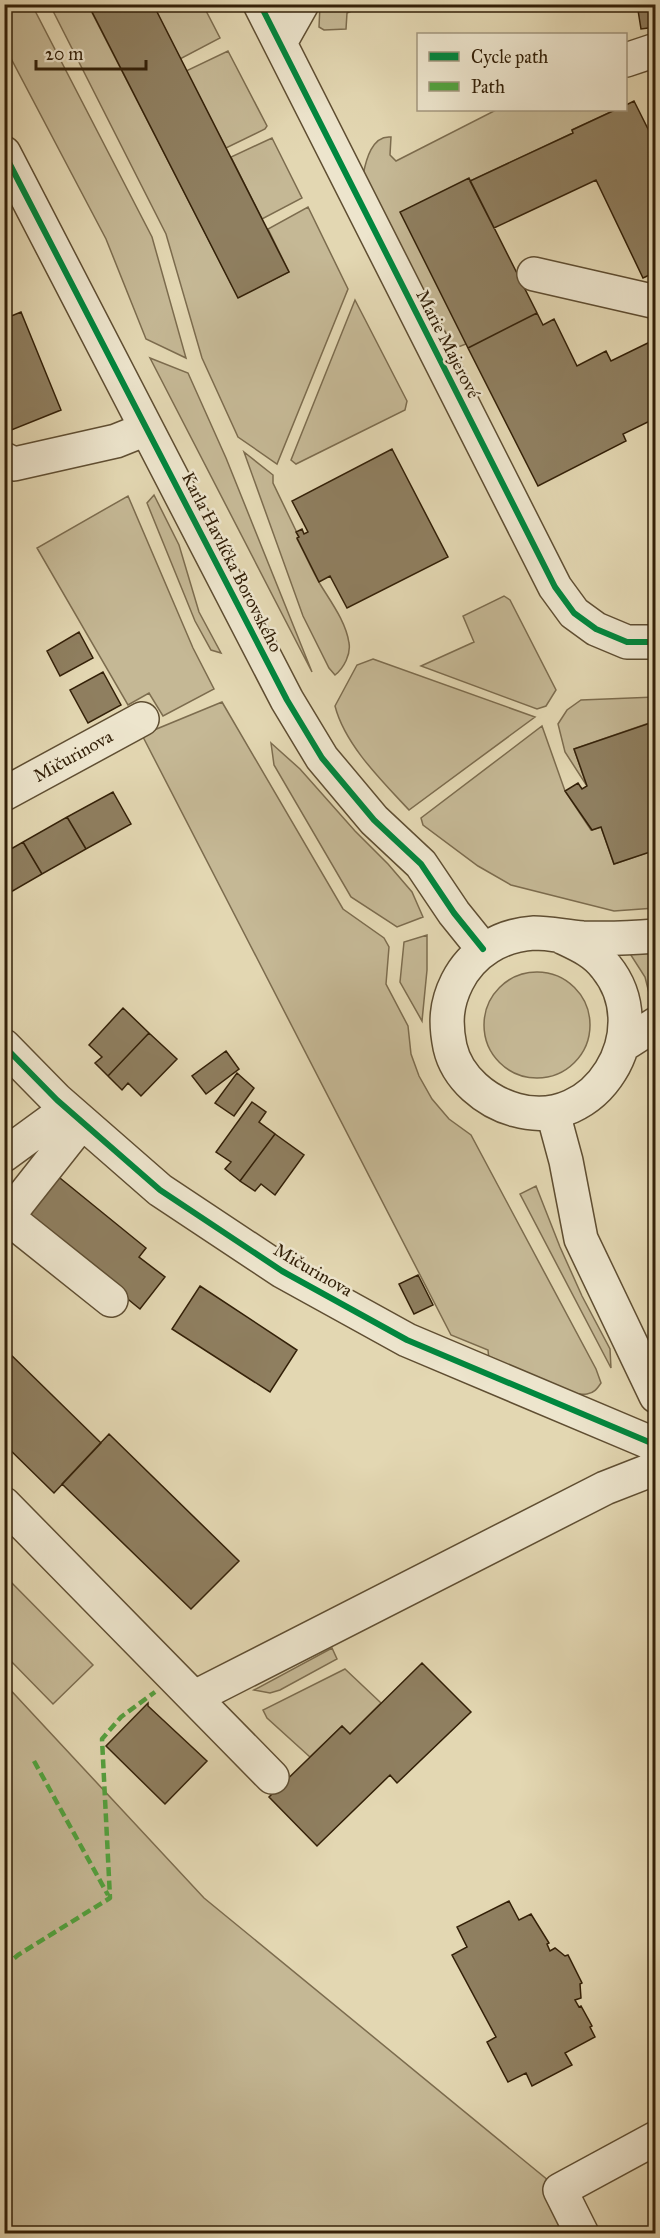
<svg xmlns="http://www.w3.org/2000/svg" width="660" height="2238" font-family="'IM FELL Great Primer',serif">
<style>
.green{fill:#c5b895;stroke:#7c6c4e;stroke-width:1.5}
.building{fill:#8f7f60;stroke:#332008;stroke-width:1.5}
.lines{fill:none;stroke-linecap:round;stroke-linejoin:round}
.minor-casing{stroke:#5f4e32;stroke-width:36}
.minor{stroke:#ede5cd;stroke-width:33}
.quiet{stroke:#52a23e;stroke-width:4.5;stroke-dasharray:9 4.5;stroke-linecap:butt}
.cycleway-casing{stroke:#ede5cd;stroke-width:10}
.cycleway{stroke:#00873e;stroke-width:6}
.labels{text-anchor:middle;stroke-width:5;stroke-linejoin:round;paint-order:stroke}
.street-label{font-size:18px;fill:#332008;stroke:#ede5cd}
</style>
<rect width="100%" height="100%" fill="#e3d7b2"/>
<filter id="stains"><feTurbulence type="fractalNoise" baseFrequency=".00333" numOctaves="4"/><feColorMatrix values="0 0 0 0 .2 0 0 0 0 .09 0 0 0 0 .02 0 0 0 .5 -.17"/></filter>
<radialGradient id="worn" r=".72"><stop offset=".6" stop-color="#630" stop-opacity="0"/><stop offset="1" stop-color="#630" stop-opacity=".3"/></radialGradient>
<path class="green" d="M 4,5 L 32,5 L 152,237 L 186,358 L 146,339 L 106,239 L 5,47 Z
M 50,5 L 88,5 L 238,297 L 289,272 L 268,229 L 308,207 L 348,289 L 277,464 L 238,437 L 202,358 L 166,234 Z
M 153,5 L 203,5 L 220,38 L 180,59 Z
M 320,5 L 336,8 L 344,5 L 364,5 L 347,13 L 346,29 L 324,30 L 319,27 Z
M 228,51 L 267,126 L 265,129 L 226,148 L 186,71 Z
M 496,110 L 615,110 L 572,130 L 573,133 L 470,181 L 466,344 L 453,349 L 448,348 L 363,175 C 366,160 372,135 391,137 L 390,155 L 396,161 Z
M 272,138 L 302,198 L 262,219 L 231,157 Z
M 355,300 L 407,401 L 405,410 L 296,464 L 291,460 Z
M 150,358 L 188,373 L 226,458 L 312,672 Z
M 244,452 L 273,475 L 273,483 L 299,537 L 297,539 C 305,554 312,570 320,584 C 331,602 346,622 349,643 C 351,654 344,668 335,675 L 329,668 L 303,616 Z
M 154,495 L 179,545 L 199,612 L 221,653 L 211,650 L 195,621 L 147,503 Z
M 128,496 L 193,648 L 214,689 L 163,716 L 149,693 L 128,705 L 37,548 Z
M 504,596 L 510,600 L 556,690 L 546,706 L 537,709 L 421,666 L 474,642 L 463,616 Z
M 373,659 L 535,717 L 409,810 C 382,781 345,745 335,706 L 357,665 Z
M 655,697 L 655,721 L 574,749 L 587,786 L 565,752 L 558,724 L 567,710 L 581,700 Z
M 222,702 L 343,909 L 384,938 L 389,947 L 386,984 L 408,1026 L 411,1054 L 419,1076 L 432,1099 L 449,1119 L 471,1135 L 596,1369 L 601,1383 C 597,1389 594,1393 587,1394 C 568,1398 509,1368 489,1360 L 488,1350 L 451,1335 L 142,735 Z
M 542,726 L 565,791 L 591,830 L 601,827 L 614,864 L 655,850 L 655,908 L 614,911 L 511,885 L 478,866 L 423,825 L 421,818 Z
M 271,743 L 300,769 L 355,831 L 388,864 L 412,892 L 423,917 L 397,927 L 351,897 L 274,765 Z
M 427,935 L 427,970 L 422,1021 L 400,982 L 404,942 Z
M 655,948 L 656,1012 L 654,1013 L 645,977 L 627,949 Z
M484 1025a53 53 0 1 1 106 0a53 53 0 1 1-106 0Z
M 536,1186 L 560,1247 L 582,1296 L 610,1349 L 611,1368 L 520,1194 Z
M 5,1576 L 93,1665 L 53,1704 L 5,1655 Z
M 332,1648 L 337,1659 L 280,1690 L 270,1693 L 254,1690 Z
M 345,1669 L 381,1703 L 350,1734 L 342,1726 L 310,1757 L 267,1718 L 263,1710 Z
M 4,1683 L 204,1898 L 560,2190 L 582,2233 L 5,2233 Z"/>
<path class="building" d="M 88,4 L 153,4 L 289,272 L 238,298 Z
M 637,4 L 656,4 L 656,27 L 641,29 Z
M 634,101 L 656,145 L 656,272 L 643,278 L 596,180 L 494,228 L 470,181 L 573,133 L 572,130 L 615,110 L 626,110 L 626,105 Z
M 469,178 L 537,313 L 468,348 L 400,212 Z
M 21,312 L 61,410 L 4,433 L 4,319 Z
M 537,313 L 543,325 L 554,319 L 577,366 L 606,351 L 611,361 L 656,339 L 656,418 L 623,434 L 626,441 L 538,486 L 468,348 Z
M 392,449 L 448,557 L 347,608 L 330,576 L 319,582 L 297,538 L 299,537 L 296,532 L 302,529 L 304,534 L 308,532 L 292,501 Z
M 79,632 L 93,658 L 60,676 L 47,651 Z
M 103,672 L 121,705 L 88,723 L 70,690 Z
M 656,721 L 656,850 L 614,864 L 601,827 L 592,830 L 565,791 L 578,783 L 582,789 L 587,786 L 574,749 Z
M 113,792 L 131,824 L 86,849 L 67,817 Z
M 67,817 L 86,849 L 42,874 L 23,842 Z
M 23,842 L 42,874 L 4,896 L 4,853 Z
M 123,1008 L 149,1033 L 108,1076 L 95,1063 L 102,1057 L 89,1045 Z
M 149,1033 L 177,1059 L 141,1096 L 128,1083 L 122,1090 L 108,1076 Z
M 226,1051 L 239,1069 L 206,1094 L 192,1076 Z
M 237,1073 L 254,1088 L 234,1116 L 215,1103 Z
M 252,1102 L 266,1112 L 259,1122 L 275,1134 L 240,1181 L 225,1169 L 231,1162 L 216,1152 Z
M 275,1134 L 304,1155 L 275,1195 L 261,1184 L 255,1191 L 240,1181 Z
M 55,1174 L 146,1248 L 139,1257 L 165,1277 L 140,1309 L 23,1214 Z
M 418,1275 L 433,1305 L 414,1314 L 399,1284 Z
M 200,1286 L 297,1350 L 270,1392 L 172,1329 Z
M 4,1348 L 101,1443 L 54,1493 L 4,1444 Z
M 109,1434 L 239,1561 L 191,1609 L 62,1484 Z
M 422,1663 L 471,1712 L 397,1783 L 390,1775 L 317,1846 L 269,1797 L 342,1726 L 350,1734 Z
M 148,1703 L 148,1706 L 207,1761 L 165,1804 L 106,1746 Z
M 509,1901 L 519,1920 L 531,1914 L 549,1943 L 547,1944 L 550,1951 L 555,1948 L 565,1956 L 568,1955 L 582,1983 L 580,1984 L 581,1998 L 575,2000 L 579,2007 L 581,2006 L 592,2026 L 590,2027 L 595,2037 L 565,2053 L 572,2065 L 532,2086 L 526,2073 L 508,2082 L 487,2042 L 496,2037 L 452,1955 L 467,1947 L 457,1927 Z"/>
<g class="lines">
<g class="minor-casing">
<path id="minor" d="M 260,4 L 555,587 L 574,613 L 596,629 L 627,642 L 656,642
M 280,43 L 302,4
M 626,60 L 656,50
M 4,153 L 287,700 L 322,758 L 374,820 L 421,864 L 454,913 L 483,949
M 534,274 L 652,301 L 656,300
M 4,459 L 14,464 L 116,441 L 146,429
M 4,794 L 142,719
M 562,937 C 579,945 595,952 606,967 C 658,1031 596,1133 516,1110 C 486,1102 457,1078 450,1047 C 445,1023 446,1004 457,982 C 472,952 501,935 534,933 C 550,933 567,937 583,938 C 608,939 631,938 656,936
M 623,1045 L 656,1024
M 4,1046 L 57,1100 L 160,1190 L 282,1271 L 407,1340 L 656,1445
M 553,1113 L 566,1161 L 581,1239 L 656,1396
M 82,1122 L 7,1217 L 111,1300
M 4,1155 L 67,1109
M 4,1504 L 272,1777
M 195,1697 L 605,1488 L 656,1468
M 582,2234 L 560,2190 L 656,2138"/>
</g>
<use href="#minor" class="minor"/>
<path class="quiet" d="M 34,1761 L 108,1895
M 4,1967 L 18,1955 L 110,1898 L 102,1739 L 121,1717 L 155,1692"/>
<g class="cycleway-casing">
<path id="cycleway" d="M 260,4 L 555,587 L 574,613 L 596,629 L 627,642 L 656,642
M 4,153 L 287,700 L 322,758 L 374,820 L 421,864 L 454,913 L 483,949
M 4,1046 L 57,1100 L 160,1190 L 282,1271 L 407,1340 L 656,1445"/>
</g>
<use href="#cycleway" class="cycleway"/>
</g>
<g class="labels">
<g class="street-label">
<text transform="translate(448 344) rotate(63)" y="6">Marie Majerové</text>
<text transform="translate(232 562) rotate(63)" y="6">Karla Havlíčka Borovského</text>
<text transform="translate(73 756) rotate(-29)" y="6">Mičurinova</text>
<text transform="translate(313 1270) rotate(30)" y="6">Mičurinova</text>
</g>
</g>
<rect width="660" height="2238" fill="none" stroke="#e3d7b2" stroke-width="24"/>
<rect x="6" y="6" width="648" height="2226" fill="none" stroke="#332008" stroke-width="3"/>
<rect x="12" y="12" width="636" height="2214" fill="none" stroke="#332008" stroke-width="1.5"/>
<rect x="417" y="33" width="210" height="78" fill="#ede5cd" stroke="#a3967e" stroke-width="1.5"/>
<rect x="429" y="52" width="30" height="9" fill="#00873e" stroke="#a3967e" stroke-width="1.5"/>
<text x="471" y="63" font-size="18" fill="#332008">Cycle path</text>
<rect x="429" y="82" width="30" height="9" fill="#52a23e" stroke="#a3967e" stroke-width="1.5"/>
<text x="471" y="93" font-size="18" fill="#332008">Path</text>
<path d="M36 60v9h110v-9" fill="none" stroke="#332008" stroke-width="3"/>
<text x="45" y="60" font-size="18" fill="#332008" stroke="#ede5cd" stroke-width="4.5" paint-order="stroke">20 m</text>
<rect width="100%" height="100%" filter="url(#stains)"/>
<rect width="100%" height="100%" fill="url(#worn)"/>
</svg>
